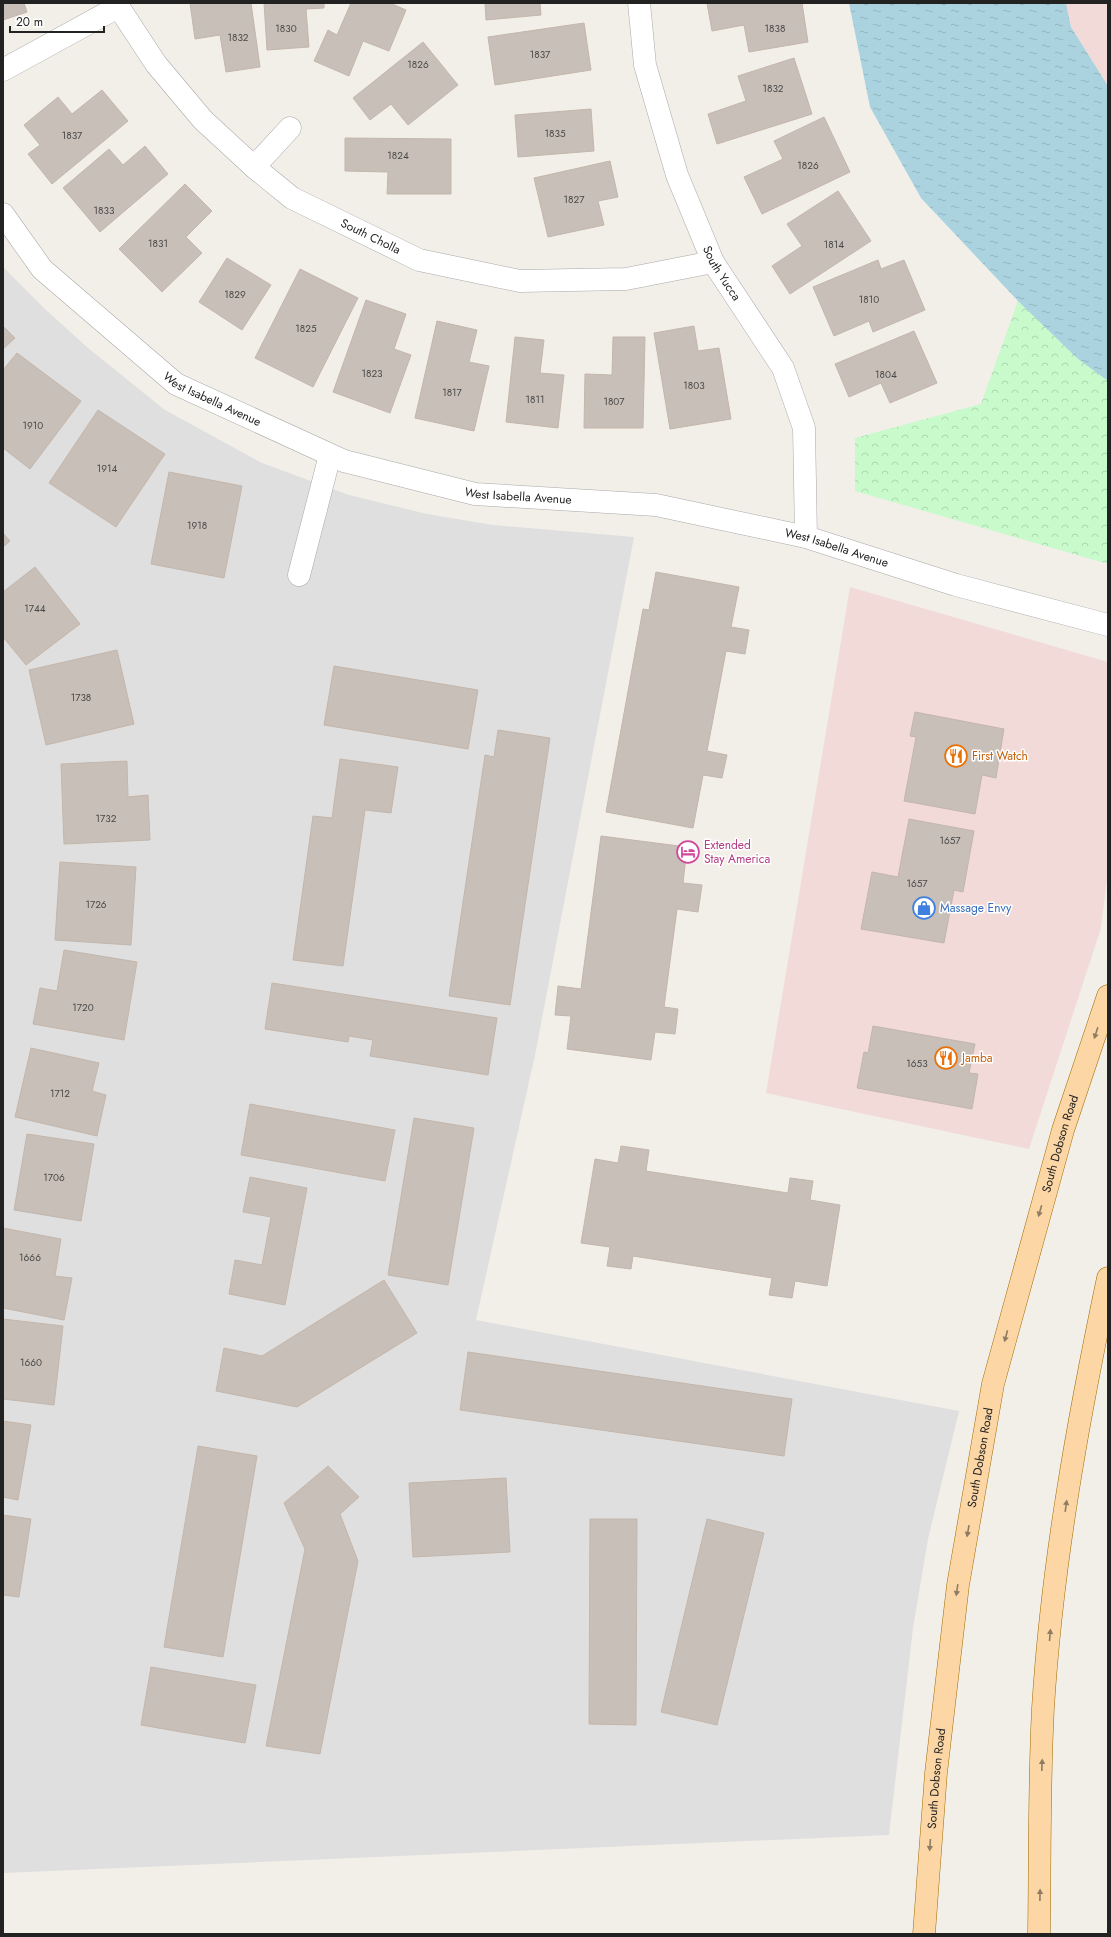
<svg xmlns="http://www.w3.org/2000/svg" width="1111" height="1937" font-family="Jost,sans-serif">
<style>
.residential{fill:#e0dfdf}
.commercial{fill:#f2dad9}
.park{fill:url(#park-crowns)}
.water{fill:url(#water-ripples)}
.building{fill:#c7bfb8;stroke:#c4b6ab}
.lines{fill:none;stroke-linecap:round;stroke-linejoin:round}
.minor-casing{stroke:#a9a9a9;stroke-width:23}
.major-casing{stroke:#a06b00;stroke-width:23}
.minor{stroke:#fff;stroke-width:22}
.major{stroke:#fcd6a4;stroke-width:22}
.oneway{fill:#8f7c63}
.labels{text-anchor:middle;stroke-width:3;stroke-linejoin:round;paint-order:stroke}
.number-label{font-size:10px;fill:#4b4948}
.street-label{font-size:12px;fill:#222;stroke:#fff}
.food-label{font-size:12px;fill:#c56008;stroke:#fff;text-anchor:start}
.hotel-label{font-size:12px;fill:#b23c85;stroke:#fff;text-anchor:start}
.shop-label{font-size:12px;fill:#366cbe;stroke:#fff;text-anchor:start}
</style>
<defs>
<pattern id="park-crowns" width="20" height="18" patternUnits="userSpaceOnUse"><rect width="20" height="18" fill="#c8facc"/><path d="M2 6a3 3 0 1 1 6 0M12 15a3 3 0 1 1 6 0" fill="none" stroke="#acd6af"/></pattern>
<pattern id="water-ripples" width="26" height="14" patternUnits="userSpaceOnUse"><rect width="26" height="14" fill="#aad3df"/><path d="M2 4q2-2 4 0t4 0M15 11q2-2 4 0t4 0" fill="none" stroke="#92b5bf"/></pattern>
</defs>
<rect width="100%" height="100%" fill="#f2efe9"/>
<path class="residential" d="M 3,267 L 45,309 L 88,348 L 165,410 L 262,463 L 349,495 L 427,514 L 493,525 L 634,537 L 535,1055 L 476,1320 L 959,1411 L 928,1539 L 913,1628 L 889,1835 L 3,1873 Z"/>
<path class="commercial" d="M 1066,3 L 1108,3 L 1108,86 L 1071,27 Z
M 850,587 L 1108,662 L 1108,871 L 1101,928 L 1029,1149 L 766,1093 Z"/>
<path class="park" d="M 1018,301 L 1108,381 L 1108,564 L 855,491 L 855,438 L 981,404 Z"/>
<path class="water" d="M 849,3 L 1066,3 L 1071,27 L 1108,86 L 1108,381 L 1077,358 L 1018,301 L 921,198 L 870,107 Z"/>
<path class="building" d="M 3,3 L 24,3 L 27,12 L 3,20 Z
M 190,3 L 251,3 L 260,67 L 226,72 L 220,35 L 195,39 Z
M 264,3 L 324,3 L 324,8 L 306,9 L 309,47 L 267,50 Z
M 351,3 L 390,3 L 406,10 L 389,51 L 363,41 L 349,76 L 314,61 L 328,30 L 337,35 Z
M 485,3 L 540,3 L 541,15 L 486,20 Z
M 707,3 L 802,3 L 808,42 L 749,52 L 744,25 L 712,31 Z
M 584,23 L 591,70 L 495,85 L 488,37 Z
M 423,42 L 458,85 L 408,125 L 391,104 L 370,120 L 353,98 Z
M 794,58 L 812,114 L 717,144 L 708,114 L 746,101 L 738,76 Z
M 102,90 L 128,121 L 52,184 L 28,154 L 40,145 L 24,125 L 58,97 L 72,114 Z
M 591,109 L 594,151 L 518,157 L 515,115 Z
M 824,117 L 850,172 L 762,214 L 744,177 L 783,159 L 774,141 Z
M 345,138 L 451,139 L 451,194 L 387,194 L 388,172 L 345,171 Z
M 145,146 L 168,174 L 100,232 L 63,188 L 109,149 L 123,165 Z
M 610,161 L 618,197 L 598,201 L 604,225 L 548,237 L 534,178 Z
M 185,184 L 212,211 L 186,237 L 202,253 L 162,292 L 119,249 Z
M 838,191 L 871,241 L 790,294 L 772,266 L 802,246 L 787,224 Z
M 227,258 L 271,285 L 242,330 L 199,302 Z
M 878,260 L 881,269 L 904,260 L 925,310 L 873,332 L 869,321 L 834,336 L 813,287 Z
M 300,269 L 358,298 L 313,387 L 255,358 Z
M 366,300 L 406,314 L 394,349 L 411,355 L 390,413 L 333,392 Z
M 437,321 L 477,330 L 469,362 L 489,366 L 474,431 L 415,418 Z
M 3,326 L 15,338 L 3,349 Z
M 694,326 L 698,351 L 719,348 L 731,419 L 670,429 L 654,333 Z
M 914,331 L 937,383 L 890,403 L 881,383 L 849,397 L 835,364 Z
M 515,337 L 544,340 L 540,373 L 564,375 L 558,428 L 506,422 Z
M 613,337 L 645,337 L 643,428 L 584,428 L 585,374 L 612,375 Z
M 17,353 L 81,401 L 30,469 L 3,448 L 3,370 Z
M 98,410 L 165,454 L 116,527 L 49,483 Z
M 169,472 L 242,486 L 224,578 L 151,564 Z
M 3,533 L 10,541 L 3,547 Z
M 35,567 L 80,624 L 26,665 L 3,637 L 3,592 Z
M 656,572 L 739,587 L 731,627 L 749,630 L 745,654 L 726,651 L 707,751 L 727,755 L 722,778 L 703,775 L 693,828 L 606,812 L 643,609 L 649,610 Z
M 117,650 L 134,724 L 46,745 L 29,670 Z
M 334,666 L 478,690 L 468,749 L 324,725 Z
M 915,712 L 1004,729 L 996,778 L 982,775 L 975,814 L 904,801 L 916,737 L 910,736 Z
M 498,730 L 550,738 L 510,1005 L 449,996 L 485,755 L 494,757 Z
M 340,759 L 398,767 L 391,813 L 365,810 L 343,966 L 293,960 L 313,816 L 332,818 Z
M 127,761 L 128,797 L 148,795 L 150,840 L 64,844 L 61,764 Z
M 909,819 L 974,831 L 963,892 L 954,890 L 944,943 L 861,929 L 872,872 L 898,877 Z
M 601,836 L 687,847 L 683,883 L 702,885 L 698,912 L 677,909 L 664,1007 L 678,1009 L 675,1034 L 655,1032 L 651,1060 L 567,1049 L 571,1016 L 555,1015 L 558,986 L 581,989 Z
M 60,862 L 136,867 L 131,945 L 55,940 Z
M 64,950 L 137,962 L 124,1040 L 33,1024 L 40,988 L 57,991 Z
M 272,983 L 497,1018 L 488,1075 L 370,1056 L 373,1040 L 349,1036 L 348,1042 L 265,1029 Z
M 873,1026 L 975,1044 L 969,1073 L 978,1074 L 972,1109 L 857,1088 L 864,1052 L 868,1053 Z
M 31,1048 L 99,1063 L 92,1091 L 106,1095 L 97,1136 L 15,1117 Z
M 250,1104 L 395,1130 L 385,1181 L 241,1155 Z
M 414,1118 L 474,1128 L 448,1285 L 388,1275 Z
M 27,1134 L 94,1144 L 81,1221 L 14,1210 Z
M 621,1146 L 649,1150 L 646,1171 L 788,1193 L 790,1178 L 813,1181 L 810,1200 L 840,1205 L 827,1286 L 795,1281 L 792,1298 L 769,1295 L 772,1278 L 633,1256 L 631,1269 L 607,1266 L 610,1247 L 581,1243 L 595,1159 L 618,1163 Z
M 250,1177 L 307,1188 L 285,1305 L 229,1294 L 235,1260 L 262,1265 L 271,1217 L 243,1212 Z
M 3,1228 L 61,1239 L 55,1276 L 72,1278 L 64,1320 L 3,1308 Z
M 384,1280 L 417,1333 L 297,1407 L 216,1391 L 224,1348 L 262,1356 Z
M 3,1319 L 63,1326 L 54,1405 L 3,1399 Z
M 468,1352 L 792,1399 L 784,1456 L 460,1410 Z
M 3,1421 L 31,1425 L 18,1500 L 3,1497 Z
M 198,1446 L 257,1456 L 223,1657 L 164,1647 Z
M 328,1466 L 359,1497 L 340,1514 L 358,1561 L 320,1754 L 266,1746 L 305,1549 L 284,1503 Z
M 506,1478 L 510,1552 L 413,1557 L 409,1483 Z
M 3,1515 L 31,1519 L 19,1597 L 3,1595 Z
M 590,1519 L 637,1519 L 636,1725 L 589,1724 Z
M 707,1519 L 764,1533 L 717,1725 L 661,1712 Z
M 151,1667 L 256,1685 L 245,1743 L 141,1725 Z"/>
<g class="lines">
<g class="minor-casing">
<g id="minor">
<path id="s1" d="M 116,3 L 156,64 L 203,120 L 254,167 L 292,198 L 419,260 L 520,281 L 626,279 L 713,262"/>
<path id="s2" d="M 639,3 L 645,65 L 677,175 L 713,262 L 783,368 L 804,428 L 806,537"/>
<path d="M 3,70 L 118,7"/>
<path d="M 254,167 L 290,128"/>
<path id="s3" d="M 3,214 L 42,269 L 176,384 L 344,461 L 475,494 L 656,505 L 806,537 L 956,585 L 1108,625"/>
<path d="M 299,575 L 330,455"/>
</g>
</g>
<g class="major-casing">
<g id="major">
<path id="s4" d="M 924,1934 L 936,1773 L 958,1585 L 993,1384 L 1063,1130 L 1108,996"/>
<path d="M 1039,1934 C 1040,1859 1039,1783 1043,1708 C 1052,1564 1078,1420 1108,1278"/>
</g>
</g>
<use href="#minor" class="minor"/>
<use href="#major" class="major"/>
</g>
<defs><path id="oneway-solid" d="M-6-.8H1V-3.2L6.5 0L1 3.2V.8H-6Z"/></defs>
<g class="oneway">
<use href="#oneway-solid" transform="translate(1096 1033) rotate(108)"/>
<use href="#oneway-solid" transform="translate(1040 1211) rotate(106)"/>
<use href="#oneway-solid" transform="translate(1006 1336) rotate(105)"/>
<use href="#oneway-solid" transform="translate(1066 1506) rotate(-82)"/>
<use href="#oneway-solid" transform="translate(968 1531) rotate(100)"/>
<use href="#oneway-solid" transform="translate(957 1590) rotate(98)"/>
<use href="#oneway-solid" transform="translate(1050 1635) rotate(-85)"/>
<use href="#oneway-solid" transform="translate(1042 1765) rotate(-88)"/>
<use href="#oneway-solid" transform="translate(930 1845) rotate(94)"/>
<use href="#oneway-solid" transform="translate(1040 1895) rotate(-89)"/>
</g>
<defs>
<g id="restaurant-ring" transform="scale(1.15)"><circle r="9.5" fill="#fff" stroke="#e8710a" stroke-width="1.5"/><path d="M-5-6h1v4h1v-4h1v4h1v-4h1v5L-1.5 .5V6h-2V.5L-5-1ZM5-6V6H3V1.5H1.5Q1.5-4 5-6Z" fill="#e8710a"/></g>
<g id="hotel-ring" transform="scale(1.15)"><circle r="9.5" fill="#fff" stroke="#d1479c" stroke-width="1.5"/><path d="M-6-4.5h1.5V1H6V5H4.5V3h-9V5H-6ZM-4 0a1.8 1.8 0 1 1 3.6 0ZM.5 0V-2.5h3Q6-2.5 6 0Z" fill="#d1479c"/></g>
<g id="shop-ring" transform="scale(1.15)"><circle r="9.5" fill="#fff" stroke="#3f7fe0" stroke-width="1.5"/><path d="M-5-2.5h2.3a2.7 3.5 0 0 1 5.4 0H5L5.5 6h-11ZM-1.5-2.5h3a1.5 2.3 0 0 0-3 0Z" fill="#3f7fe0"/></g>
</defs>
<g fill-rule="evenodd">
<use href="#restaurant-ring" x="956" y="756"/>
<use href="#hotel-ring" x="688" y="852"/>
<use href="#shop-ring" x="924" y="908"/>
<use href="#restaurant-ring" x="946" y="1058"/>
</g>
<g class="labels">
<g class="number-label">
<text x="286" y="32">1830</text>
<text x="775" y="32">1838</text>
<text x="238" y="41">1832</text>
<text x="540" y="58">1837</text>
<text x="418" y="68">1826</text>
<text x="773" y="92">1832</text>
<text x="555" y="137">1835</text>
<text x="72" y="139">1837</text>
<text x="398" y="159">1824</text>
<text x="808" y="169">1826</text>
<text x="574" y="203">1827</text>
<text x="104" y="214">1833</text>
<text x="158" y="247">1831</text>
<text x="834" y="248">1814</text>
<text x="235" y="298">1829</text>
<text x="869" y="303">1810</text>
<text x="306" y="332">1825</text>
<text x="372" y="377">1823</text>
<text x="886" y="378">1804</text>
<text x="694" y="389">1803</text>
<text x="452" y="396">1817</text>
<text x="535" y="403">1811</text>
<text x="614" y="405">1807</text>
<text x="33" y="429">1910</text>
<text x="107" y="472">1914</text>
<text x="197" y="529">1918</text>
<text x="35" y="612">1744</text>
<text x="81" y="701">1738</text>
<text x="106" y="822">1732</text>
<text x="950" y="844">1657</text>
<text x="917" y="887">1657</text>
<text x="96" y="908">1726</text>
<text x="83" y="1011">1720</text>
<text x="917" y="1067">1653</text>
<text x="60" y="1097">1712</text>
<text x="54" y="1181">1706</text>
<text x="30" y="1261">1666</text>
<text x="31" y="1366">1660</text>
</g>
<g class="street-label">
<text dy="4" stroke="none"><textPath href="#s1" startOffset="352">South Cholla</textPath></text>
<text dy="4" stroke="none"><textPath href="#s2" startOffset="285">South Yucca</textPath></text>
<text dy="4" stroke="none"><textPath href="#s3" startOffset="283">West Isabella Avenue</textPath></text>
<text dy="4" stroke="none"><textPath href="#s3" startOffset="607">West Isabella Avenue</textPath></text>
<text dy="4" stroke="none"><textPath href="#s3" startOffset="931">West Isabella Avenue</textPath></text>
<text dy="4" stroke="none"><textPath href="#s4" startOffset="804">South Dobson Road</textPath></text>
<text dy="4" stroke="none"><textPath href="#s4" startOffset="480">South Dobson Road</textPath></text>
<text dy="4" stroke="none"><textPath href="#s4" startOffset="156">South Dobson Road</textPath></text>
</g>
<g class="food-label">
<text x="972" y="760">First Watch</text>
<text x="962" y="1062">Jamba</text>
</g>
<g class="hotel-label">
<text x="704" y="849">Extended<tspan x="704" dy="14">Stay America</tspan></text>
</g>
<g class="shop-label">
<text x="940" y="912">Massage Envy</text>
</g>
</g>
<rect width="1111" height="1937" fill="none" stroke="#222222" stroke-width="8"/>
<path d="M10 26v6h94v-6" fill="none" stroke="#222222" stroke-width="2"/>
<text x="16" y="26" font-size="12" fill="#222222" stroke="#ffffff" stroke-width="3" paint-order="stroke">20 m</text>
</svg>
